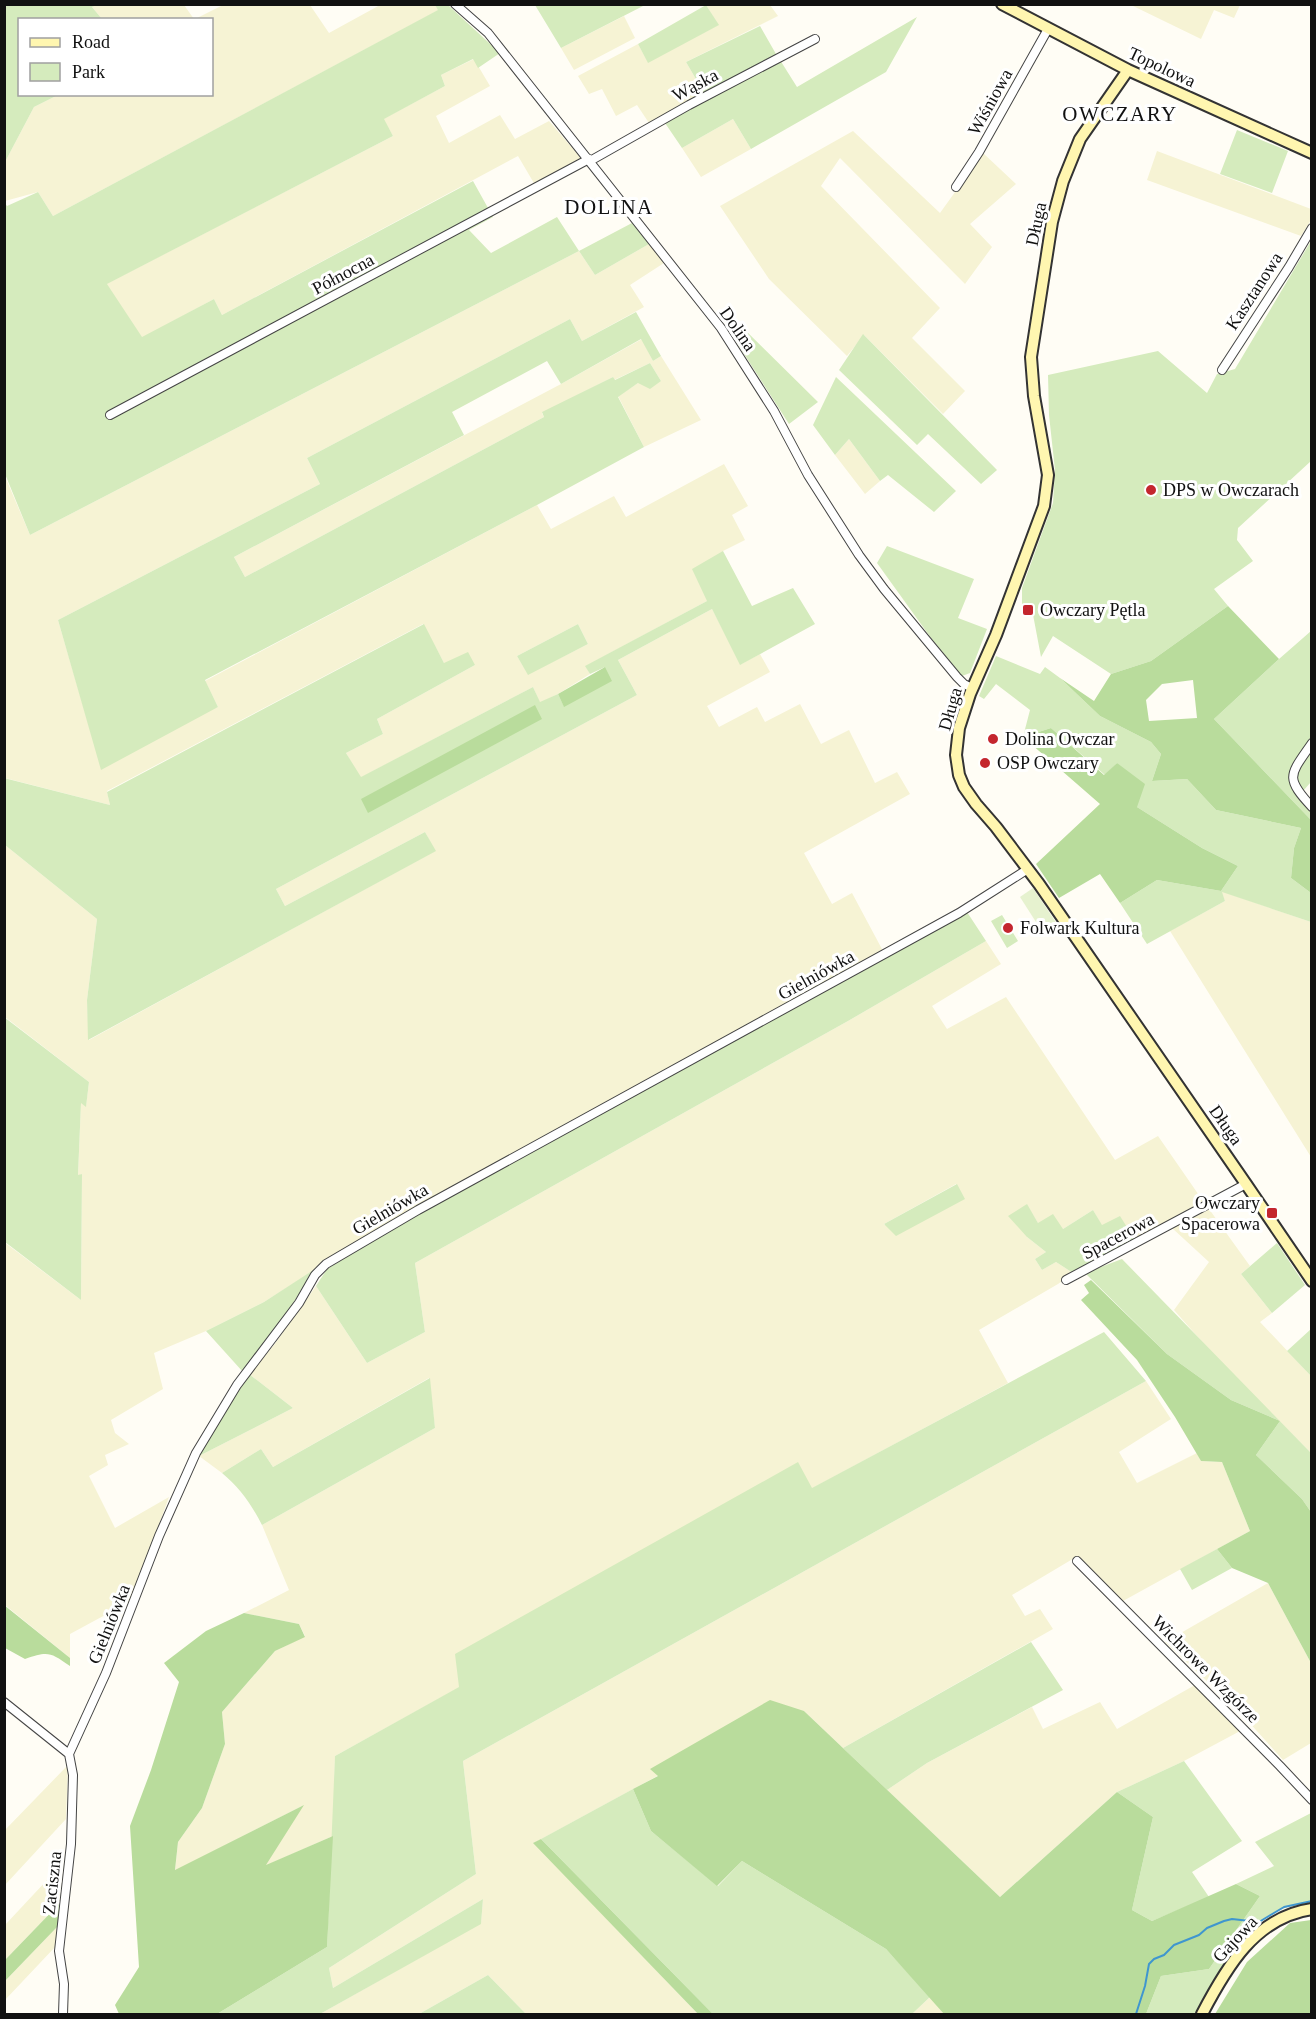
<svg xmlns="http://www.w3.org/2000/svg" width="1316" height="2019" font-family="'Times New Roman',serif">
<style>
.farmland{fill:#f6f3d4;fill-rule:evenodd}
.green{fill:#d5ebbd}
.forest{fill:#b9dc9c;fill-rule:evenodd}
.pitch{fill:#e6f2cf}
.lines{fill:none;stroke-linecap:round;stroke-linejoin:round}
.stream{stroke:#3f96cf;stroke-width:2}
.street-casing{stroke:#444;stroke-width:10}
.secondary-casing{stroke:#333;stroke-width:14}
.street{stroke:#fff;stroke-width:8}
.secondary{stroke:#fff6b0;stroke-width:10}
.poi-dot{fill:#c4262e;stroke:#fff;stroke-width:2}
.labels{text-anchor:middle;stroke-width:6;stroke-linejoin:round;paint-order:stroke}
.street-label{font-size:18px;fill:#111;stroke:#fff}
.poi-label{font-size:18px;fill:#111;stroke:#fff;text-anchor:start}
.quarter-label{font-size:21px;letter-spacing:1.5px;fill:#111;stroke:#fff}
</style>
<rect width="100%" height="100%" fill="#fffdf5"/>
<path class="farmland" d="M 96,4 L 184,5 L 194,19 L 102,19 L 92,7 Z
M 223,5 L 310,5 L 329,33 L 380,5 L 435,5 L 439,10 L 53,216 L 38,192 L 5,201 L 5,162 L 34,107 L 58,95 L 212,94 L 212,20 L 195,19 Z
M 706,5 L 770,5 L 778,16 L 686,62 L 704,93 L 649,123 L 637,105 L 616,116 L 602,89 L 589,94 L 578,76 L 638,44 L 648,62 L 718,25 Z
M 1131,5 L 1240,5 L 1234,18 L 1214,10 L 1201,39 Z
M 624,16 L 635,38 L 574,70 L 561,48 Z
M 474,59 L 490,86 L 436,116 L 449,143 L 500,115 L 515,139 L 549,121 L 586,164 L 538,190 L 518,156 L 222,315 L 214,299 L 142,338 L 106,284 L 393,136 L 383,119 L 445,86 L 441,75 Z
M 733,119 L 751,149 L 701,177 L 682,148 Z
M 853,131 L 940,213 L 983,153 L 1016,184 L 970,224 L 992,247 L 965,284 L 840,158 L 821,186 L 940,308 L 912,338 L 965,391 L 943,414 L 864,335 L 847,356 L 769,279 L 720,206 Z
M 1157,151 L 1311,209 L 1311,220 L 1301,236 L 1147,180 Z
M 649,244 L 664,263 L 630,285 L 644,307 L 582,341 L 570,319 L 307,458 L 320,484 L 58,620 L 96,750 L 218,707 L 205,681 L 537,505 L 551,529 L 614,496 L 626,517 L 724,464 L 748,506 L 732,515 L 745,540 L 723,551 L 707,601 L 586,666 L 590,674 L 558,694 L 540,703 L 533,687 L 360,778 L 346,753 L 383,734 L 377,719 L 475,665 L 444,663 L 423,624 L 107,791 L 110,805 L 5,778 L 4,474 L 30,535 L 579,251 L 595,275 ZM 578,624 L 588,644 L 528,674 L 517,656 Z
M 642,339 L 653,361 L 661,356 L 701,420 L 644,447 L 618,396 L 638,383 L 661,381 L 650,363 L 614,380 L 613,377 L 542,413 L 544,417 L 245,577 L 234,557 L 561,384 Z
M 849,439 L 880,481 L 865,494 L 835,455 Z
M 712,609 L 741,664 L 760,654 L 770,672 L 707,706 L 719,727 L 757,707 L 765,722 L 800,704 L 821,744 L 849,730 L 875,783 L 897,772 L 910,794 L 804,853 L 832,904 L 852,893 L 883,951 L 417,1206 L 264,1302 L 206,1331 L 154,1353 L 163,1389 L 111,1420 L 115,1433 L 129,1444 L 105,1455 L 108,1465 L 89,1476 L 115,1528 L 169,1497 L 131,1601 L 70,1634 L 70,1658 L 5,1605 L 4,1242 L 81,1300 L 82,1174 L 78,1176 L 81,1102 L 86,1106 L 89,1082 L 5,1017 L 5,845 L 97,919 L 87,1000 L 89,1040 L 435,851 L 425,832 L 285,906 L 276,889 L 637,695 L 618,660 Z
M 1221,891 L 1311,922 L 1311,1157 L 1170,931 L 1225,901 Z
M 986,941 L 1001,964 L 932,1006 L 947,1029 L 1006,997 L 1115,1160 L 1158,1136 L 1203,1201 L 1135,1240 L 1102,1226 L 1093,1210 L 1063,1229 L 1038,1223 L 1026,1204 L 1027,1237 L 1046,1252 L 1035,1259 L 1042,1270 L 1056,1262 L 1073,1273 L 1058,1284 L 979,1330 L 1008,1383 L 811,1489 L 798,1463 L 460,1687 L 335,1756 L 333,1836 L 265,1866 L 302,1806 L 175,1871 L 178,1842 L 202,1808 L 225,1744 L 222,1712 L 275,1651 L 305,1636 L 299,1624 L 244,1613 L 289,1590 L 262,1525 L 435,1428 L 429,1378 L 273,1467 L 261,1449 L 222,1473 L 199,1456 L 293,1408 L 249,1374 L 274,1345 L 316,1286 L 367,1363 L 425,1332 L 415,1263 L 848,1021 ZM 956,1184 L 964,1198 L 884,1225 L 884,1224 Z
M 1209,1209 L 1250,1266 L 1241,1274 L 1272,1313 L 1260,1322 L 1311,1376 L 1311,1453 L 1219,1361 L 1174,1310 L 1209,1262 L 1172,1228 Z
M 1146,1381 L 1171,1419 L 1119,1452 L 1137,1483 L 1197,1453 L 1201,1461 L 1222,1462 L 1250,1531 L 1123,1601 L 1076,1557 L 1012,1595 L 1025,1616 L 1040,1609 L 1053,1629 L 843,1748 L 804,1711 L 651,1769 L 659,1775 L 534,1843 L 698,2014 L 526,2014 L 488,1975 L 419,2014 L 320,2014 L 481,1923 L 483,1899 L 333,1988 L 329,1968 L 476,1874 L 463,1761 Z
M 1268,1583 L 1311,1663 L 1311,1743 L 1283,1760 L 1237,1709 L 1165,1642 Z
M 1195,1685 L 1242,1730 L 1184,1761 L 1117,1792 L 1000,1897 L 887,1790 L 927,1763 L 1032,1707 L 1043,1729 L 1100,1702 L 1117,1729 Z
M 68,1765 L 66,1819 L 5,1885 L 5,1830 Z
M 62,1864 L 59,1904 L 5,1960 L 5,1925 Z
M 58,1926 L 56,1946 L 5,2000 L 5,1981 Z
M 930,1997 L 944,2014 L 912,2014 Z"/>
<path class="green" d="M 5,4 L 96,5 L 92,7 L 102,19 L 20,20 L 20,94 L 58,95 L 34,107 L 5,162 Z
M 435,5 L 448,5 L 500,53 L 478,68 L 473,59 L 441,75 L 445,86 L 384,119 L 393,136 L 107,284 L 142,337 L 214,299 L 222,315 L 473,181 L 493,217 L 469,230 L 491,253 L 557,217 L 579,251 L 632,223 L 649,244 L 595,275 L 579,251 L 30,535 L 5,474 L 4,202 L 7,206 L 38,192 L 53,216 L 438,10 Z
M 535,5 L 645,5 L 561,48 Z
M 706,5 L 719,25 L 648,63 L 638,44 Z
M 917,17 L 886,72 L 751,149 L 733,119 L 682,148 L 665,123 L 780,60 L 797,87 Z
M 760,26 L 776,54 L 704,93 L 686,62 Z
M 1237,130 L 1288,151 L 1272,193 L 1220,174 Z
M 1311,241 L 1311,461 L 1238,528 L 1237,540 L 1253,561 L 1214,589 L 1228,606 L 1151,661 L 1111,674 L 1053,636 L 1041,657 L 1031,604 L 1022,604 L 1022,588 L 1053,503 L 1055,470 L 1049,415 L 1048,375 L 1158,351 L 1207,393 L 1217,374 L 1235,369 Z
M 636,312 L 661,356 L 653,361 L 641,339 L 561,384 L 547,361 L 452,412 L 464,435 L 234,557 L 245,577 L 544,417 L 542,412 L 613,377 L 615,380 L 650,363 L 661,381 L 650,389 L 638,383 L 618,397 L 644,447 L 537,505 L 205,680 L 218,707 L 101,770 L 58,620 L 320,484 L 307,458 L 570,319 L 582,341 Z
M 741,326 L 818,402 L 789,424 L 730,332 Z
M 863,334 L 997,470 L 981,484 L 928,434 L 917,445 L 839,370 Z
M 836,377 L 956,491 L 934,512 L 888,475 L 880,481 L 849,439 L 835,455 L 813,425 Z
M 887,546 L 974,579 L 958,618 L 987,629 L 970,673 L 962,676 L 931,638 L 877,563 Z
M 723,551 L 752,606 L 793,588 L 815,624 L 740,665 L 712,609 L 618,660 L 637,695 L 276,889 L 285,906 L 425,832 L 436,851 L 88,1040 L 87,1000 L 97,919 L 5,845 L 4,778 L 110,805 L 107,792 L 424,624 L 444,663 L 468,652 L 475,665 L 377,719 L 383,734 L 346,753 L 361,777 L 533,687 L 540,702 L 558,694 L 564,706 L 605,667 L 590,674 L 585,666 L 707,601 L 692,569 Z
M 578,624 L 588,644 L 528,675 L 517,656 Z
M 1311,631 L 1311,782 L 1303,791 L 1311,803 L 1311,820 L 1214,719 L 1279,659 Z
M 996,656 L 1040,674 L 1045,667 L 1060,678 L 1100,716 L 1151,742 L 1161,754 L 1152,781 L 1187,779 L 1216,810 L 1301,828 L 1294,848 L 1291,878 L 1311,893 L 1311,922 L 1222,892 L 1225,901 L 1147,944 L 1120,903 L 1157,880 L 1221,891 L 1238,866 L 1202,848 L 1137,807 L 1117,763 L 1105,775 L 1051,728 L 1023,737 L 1030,710 L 996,684 L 984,699 L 979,696 Z
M 967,912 L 986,941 L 848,1021 L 415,1263 L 425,1332 L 367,1363 L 316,1286 L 327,1269 L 410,1218 Z
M 1002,915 L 1018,941 L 1007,948 L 991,921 Z
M 4,1017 L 89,1082 L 86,1107 L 81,1103 L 78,1175 L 82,1174 L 81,1300 L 5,1242 Z
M 957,1184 L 965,1199 L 896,1236 L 884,1224 Z
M 1027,1204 L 1038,1223 L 1053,1214 L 1063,1229 L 1093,1210 L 1102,1225 L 1120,1216 L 1135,1240 L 1073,1273 L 1056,1262 L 1042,1270 L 1035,1259 L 1046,1252 L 1027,1237 L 1008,1216 Z
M 1277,1243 L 1305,1285 L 1272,1313 L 1241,1274 Z
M 1122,1259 L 1311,1453 L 1311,1512 L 1302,1499 L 1256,1455 L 1280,1421 L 1231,1400 L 1167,1354 L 1085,1273 Z
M 315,1269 L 275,1331 L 243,1372 L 206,1331 L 264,1302 Z
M 1311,1329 L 1311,1376 L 1287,1351 Z
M 1104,1332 L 1146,1381 L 463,1761 L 476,1874 L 329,1968 L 333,1988 L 483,1899 L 481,1924 L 320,2014 L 217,2014 L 327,1947 L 335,1756 L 459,1687 L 455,1654 L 798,1462 L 812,1488 Z
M 249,1374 L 293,1408 L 199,1456 L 222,1414 Z
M 430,1378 L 435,1428 L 262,1525 C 252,1505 239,1487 222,1473 L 261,1449 L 273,1467 Z
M 1217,1549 L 1232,1568 L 1192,1590 L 1180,1569 Z
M 1031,1642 L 1063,1690 L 927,1763 L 887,1790 L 843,1748 Z
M 1184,1761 L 1242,1841 L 1192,1872 L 1209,1897 L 1152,1921 L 1132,1910 L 1153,1817 L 1117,1792 Z
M 633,1789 L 651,1831 L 718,1886 L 742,1861 L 886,1949 L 930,1997 L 912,2014 L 713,2014 L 541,1839 Z
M 1311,1813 L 1311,1903 C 1304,1905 1296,1905 1288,1907 C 1240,1922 1219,1973 1198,2014 L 1146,2014 L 1161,1976 L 1209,1969 L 1260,1896 L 1236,1884 L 1274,1866 L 1255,1842 Z
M 488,1975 L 526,2014 L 419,2014 Z"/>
<path class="forest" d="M 1228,606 L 1279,659 L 1214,719 L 1311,820 L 1311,893 L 1291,878 L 1294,848 L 1301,828 L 1216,810 L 1187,779 L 1152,781 L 1161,754 L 1151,742 L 1100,716 L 1060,678 L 1094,701 L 1111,674 L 1151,661 ZM 1193,680 L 1197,718 L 1149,721 L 1146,700 L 1162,684 Z
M 605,667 L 612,681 L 564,707 L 558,694 Z
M 535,705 L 542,719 L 368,813 L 361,799 Z
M 1051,728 L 1104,775 L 1117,763 L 1145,784 L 1137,807 L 1202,848 L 1238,866 L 1221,891 L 1157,880 L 1120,903 L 1100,874 L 1059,898 L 1036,864 L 1100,804 L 1023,737 Z
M 1091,1280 L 1167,1354 L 1231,1400 L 1280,1421 L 1256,1455 L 1302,1499 L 1311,1512 L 1311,1663 L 1268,1583 L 1232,1568 L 1217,1549 L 1250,1531 L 1222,1462 L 1201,1461 L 1175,1417 L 1137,1360 L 1081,1300 L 1089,1293 L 1084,1285 Z
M 4,1605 L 70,1658 L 70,1666 C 50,1652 48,1651 25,1659 L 5,1648 Z
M 244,1613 L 299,1624 L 305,1637 L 275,1651 L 222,1712 L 225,1744 L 202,1808 L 178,1842 L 175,1870 L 304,1805 L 266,1865 L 333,1836 L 327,1947 L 217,2014 L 119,2014 L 115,2005 L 139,1967 L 130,1826 L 151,1770 L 179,1682 L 164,1663 L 206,1631 Z
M 770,1700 L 804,1711 L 1000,1897 L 1117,1792 L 1153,1817 L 1132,1910 L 1152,1921 L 1236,1884 L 1260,1896 L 1209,1969 L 1161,1976 L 1146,2014 L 944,2014 L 886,1949 L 742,1861 L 717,1886 L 651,1831 L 633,1789 L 658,1776 L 650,1769 Z
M 541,1839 L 713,2014 L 698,2014 L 533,1843 Z
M 59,1904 L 58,1926 L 5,1981 L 5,1960 Z
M 1311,1920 L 1311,2014 L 1215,2014 L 1247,1962 L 1290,1923 Z"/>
<path class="pitch" d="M 1033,888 L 1057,924 L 1043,933 L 1020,897 Z"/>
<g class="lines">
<path class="stream" d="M 1136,2014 L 1145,1986 L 1149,1964 L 1154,1959 L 1164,1955 L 1174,1945 L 1199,1935 L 1207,1928 L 1224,1921 L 1232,1919 L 1259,1922 L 1284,1907 L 1312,1901"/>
<g class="street-casing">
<path id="street" d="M 455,4 L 488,33 L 721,328 L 774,411 L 808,475 L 859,555 L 884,589 L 957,677 L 964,684 L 972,688
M 590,161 L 689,105 L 815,39
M 956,187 L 979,152 L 1048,29
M 1222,370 L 1289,267 L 1312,228
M 110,415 L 589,159
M 1312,743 C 1290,775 1284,777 1312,807
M 1066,1280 L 1246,1184
M 1077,1561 L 1280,1766 L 1312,1800
M 4,1702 L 69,1754
M 69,1754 L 106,1673 L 159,1536 L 196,1453 L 237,1385 L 299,1303 L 315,1275 L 326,1264 L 418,1210 L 959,913 L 1028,869
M 63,2014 L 64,1984 L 59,1951 L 71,1844 L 73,1775 L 69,1754"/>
</g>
<g class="secondary-casing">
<path id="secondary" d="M 1002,4 L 1128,70 L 1312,153
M 1128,70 L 1080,139 L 1063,181 L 1052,222 L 1031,357 L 1034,396 L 1048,475 L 1044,506 L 996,635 L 970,694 L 959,728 L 956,755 L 959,775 L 964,787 L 976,804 L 996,827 L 1039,884 L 1246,1184 L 1312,1281
M 1202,2014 C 1226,1968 1255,1917 1312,1909"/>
</g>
<use href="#street" class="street"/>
<use href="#secondary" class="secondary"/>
</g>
<g class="poi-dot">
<circle cx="1151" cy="490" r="6"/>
<rect x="1022" y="604" width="12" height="12" rx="3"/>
<circle cx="993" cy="739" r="6"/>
<circle cx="985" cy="763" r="6"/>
<circle cx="1008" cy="928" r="6"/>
<rect x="1266" y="1207" width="12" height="12" rx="3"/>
</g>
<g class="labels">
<g class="street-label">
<text transform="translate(1162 67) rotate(25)" y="6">Topolowa</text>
<text transform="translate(695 85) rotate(-28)" y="6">Wąska</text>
<text transform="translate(990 102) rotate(-61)" y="6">Wiśniowa</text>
<text transform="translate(1036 224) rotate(-78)" y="6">Długa</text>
<text transform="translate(343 274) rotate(-28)" y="6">Północna</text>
<text transform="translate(1254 291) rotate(-57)" y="6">Kasztanowa</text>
<text transform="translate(738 329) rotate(55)" y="6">Dolina</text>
<text transform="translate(950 709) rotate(-74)" y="6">Długa</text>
<text transform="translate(816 975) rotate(-29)" y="6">Gielniówka</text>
<text transform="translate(1226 1125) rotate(55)" y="6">Długa</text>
<text transform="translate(390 1209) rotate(-30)" y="6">Gielniówka</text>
<text transform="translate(1118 1236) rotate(-28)" y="6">Spacerowa</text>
<text transform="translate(109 1624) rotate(-68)" y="6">Gielniówka</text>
<text transform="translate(1206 1669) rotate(45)" y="6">Wichrowe Wzgórze</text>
<text transform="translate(52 1883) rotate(-84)" y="6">Zaciszna</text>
<text transform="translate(1235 1939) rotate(-47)" y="6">Gajowa</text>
</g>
<g class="poi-label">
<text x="1163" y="496">DPS w Owczarach</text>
<text x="1040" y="616">Owczary Pętla</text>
<text x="1005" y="745">Dolina Owczar</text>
<text x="997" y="769">OSP Owczary</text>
<text x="1020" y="934">Folwark Kultura</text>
<text x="1260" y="1209" text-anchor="end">Owczary<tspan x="1260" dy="21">Spacerowa</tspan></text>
</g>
<g class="quarter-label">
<text x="1120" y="121">OWCZARY</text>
<text x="609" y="214">DOLINA</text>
</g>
</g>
<rect width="1316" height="2019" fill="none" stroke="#111111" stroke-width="12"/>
<rect x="18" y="18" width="195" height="78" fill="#ffffff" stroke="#a0a0a0" stroke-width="1.5"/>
<rect x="30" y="38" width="30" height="9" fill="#fff6b0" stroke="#a0a0a0" stroke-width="1.5"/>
<text x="72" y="48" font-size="18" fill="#111111">Road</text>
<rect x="30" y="63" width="30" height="18" fill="#d5ebbd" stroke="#a0a0a0" stroke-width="1.5"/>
<text x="72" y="78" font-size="18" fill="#111111">Park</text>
</svg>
